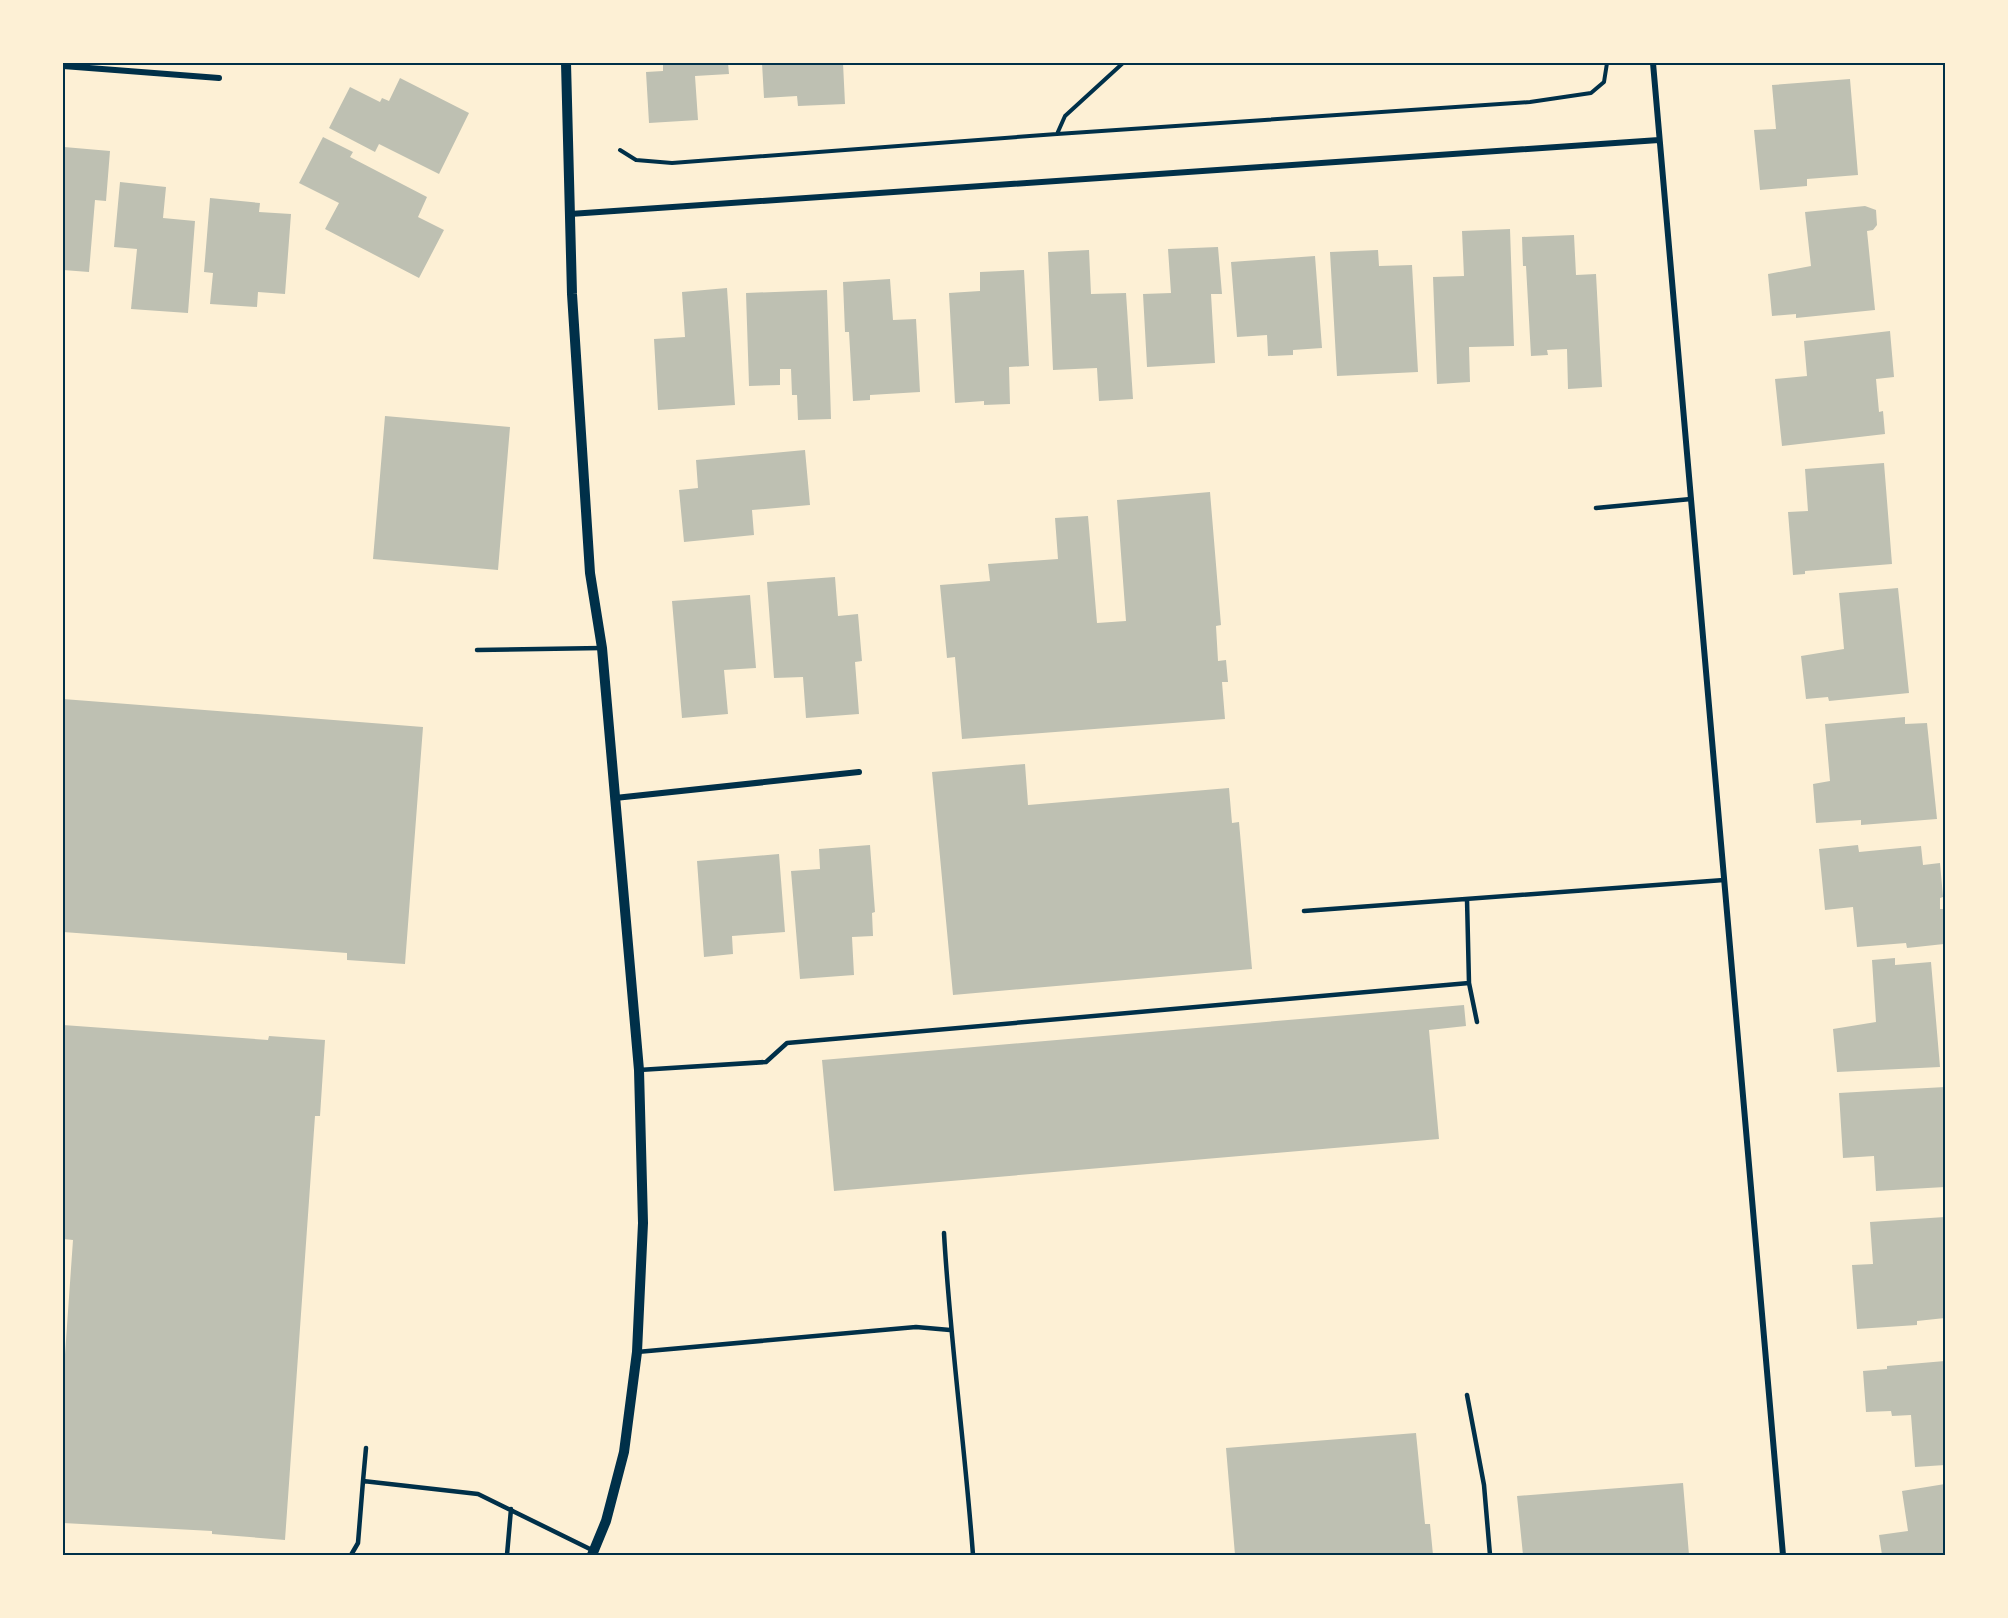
<svg xmlns="http://www.w3.org/2000/svg" width="2008" height="1618" font-family="'DejaVu Sans',sans-serif">
<style>
.building{fill:#bec0b2}
.lines{fill:none;stroke-linecap:round;stroke-linejoin:round}
.path{stroke:#003049;stroke-width:4}
.service{stroke:#003049;stroke-width:4.5}
.minor{stroke:#003049;stroke-width:6}
.tertiary{stroke:#003049;stroke-width:10}
.neatline{fill:none;stroke:#003049;stroke-width:2}
</style>
<rect width="100%" height="100%" fill="#fdf0d5"/>
<path class="building" d="M 663,63 L 728,63 L 729,74 L 695,76 L 698,120 L 649,123 L 646,72 L 663,71 Z
M 762,63 L 843,63 L 845,104 L 798,106 L 797,96 L 764,98 Z
M 400,78 L 469,113 L 439,174 L 379,144 L 375,152 L 329,128 L 350,87 L 380,102 L 382,98 L 389,101 Z
M 1850,79 L 1858,175 L 1807,179 L 1807,186 L 1760,190 L 1754,130 L 1776,129 L 1772,85 Z
M 323,137 L 353,152 L 350,157 L 427,197 L 418,217 L 444,230 L 419,278 L 325,229 L 339,203 L 299,183 Z
M 64,147 L 110,151 L 106,201 L 95,200 L 89,272 L 63,270 Z
M 120,182 L 166,187 L 163,218 L 195,221 L 188,313 L 131,309 L 137,249 L 114,247 Z
M 210,198 L 260,203 L 259,212 L 291,214 L 285,294 L 258,292 L 257,307 L 210,304 L 213,273 L 204,272 Z
M 1865,206 L 1876,210 L 1877,225 L 1873,230 L 1867,231 L 1875,310 L 1796,318 L 1796,314 L 1772,316 L 1768,274 L 1811,266 L 1805,212 Z
M 1510,229 L 1514,346 L 1469,347 L 1470,382 L 1437,384 L 1433,277 L 1464,276 L 1462,231 Z
M 1574,235 L 1576,275 L 1596,274 L 1602,387 L 1568,389 L 1567,349 L 1547,350 L 1548,355 L 1531,356 L 1526,266 L 1523,266 L 1522,237 Z
M 1218,247 L 1222,294 L 1211,294 L 1215,363 L 1147,367 L 1143,294 L 1171,293 L 1168,249 Z
M 1089,250 L 1091,294 L 1126,293 L 1133,399 L 1099,401 L 1097,368 L 1053,370 L 1048,252 Z
M 1378,250 L 1379,266 L 1412,265 L 1418,372 L 1337,376 L 1330,252 Z
M 1315,256 L 1322,348 L 1293,350 L 1293,355 L 1268,356 L 1267,335 L 1237,337 L 1231,262 Z
M 1024,270 L 1029,366 L 1009,367 L 1010,404 L 984,405 L 984,401 L 955,403 L 949,293 L 980,291 L 980,272 Z
M 890,279 L 893,320 L 916,319 L 920,392 L 870,395 L 870,400 L 853,401 L 849,332 L 845,332 L 843,282 Z
M 727,288 L 735,405 L 658,410 L 654,339 L 685,337 L 682,292 Z
M 827,290 L 831,419 L 798,420 L 797,395 L 792,395 L 791,369 L 780,369 L 780,385 L 749,386 L 746,293 Z
M 1890,331 L 1894,377 L 1876,379 L 1879,412 L 1883,411 L 1885,434 L 1782,446 L 1775,379 L 1807,376 L 1804,341 Z
M 385,416 L 510,427 L 498,570 L 373,559 Z
M 805,450 L 810,505 L 752,510 L 754,535 L 684,542 L 679,490 L 698,488 L 696,460 Z
M 1884,463 L 1892,564 L 1805,571 L 1805,574 L 1793,575 L 1788,512 L 1808,511 L 1805,469 Z
M 1210,492 L 1221,625 L 1216,626 L 1218,661 L 1226,660 L 1228,682 L 1222,682 L 1225,719 L 962,739 L 955,657 L 947,658 L 940,585 L 990,581 L 988,564 L 1058,559 L 1055,518 L 1088,516 L 1097,623 L 1126,621 L 1117,500 Z
M 835,577 L 838,616 L 858,614 L 862,661 L 855,662 L 859,714 L 806,718 L 803,677 L 774,678 L 767,582 Z
M 1898,588 L 1909,693 L 1829,701 L 1828,697 L 1806,699 L 1801,656 L 1844,649 L 1839,593 Z
M 750,595 L 756,668 L 724,670 L 728,714 L 682,718 L 672,601 Z
M 63,699 L 423,727 L 405,964 L 347,960 L 347,953 L 63,932 Z
M 1905,717 L 1905,724 L 1927,723 L 1937,819 L 1861,825 L 1861,820 L 1816,823 L 1813,784 L 1830,781 L 1825,724 Z
M 1025,764 L 1028,805 L 1229,788 L 1232,823 L 1239,822 L 1252,969 L 953,995 L 932,772 Z
M 870,845 L 875,912 L 872,913 L 873,936 L 852,937 L 854,975 L 800,979 L 791,871 L 820,869 L 819,849 Z
M 1858,845 L 1859,852 L 1921,846 L 1923,865 L 1940,863 L 1943,897 L 1940,898 L 1940,909 L 1945,909 L 1944,944 L 1907,948 L 1906,943 L 1857,947 L 1853,907 L 1825,910 L 1819,849 Z
M 779,854 L 785,932 L 732,936 L 733,954 L 704,957 L 697,861 Z
M 1895,958 L 1895,965 L 1931,962 L 1940,1067 L 1837,1072 L 1833,1029 L 1876,1022 L 1872,960 Z
M 1464,1005 L 1466,1026 L 1429,1030 L 1439,1139 L 834,1191 L 822,1060 Z
M 63,1025 L 268,1040 L 269,1036 L 325,1040 L 320,1116 L 315,1116 L 285,1540 L 212,1534 L 212,1531 L 63,1523 L 63,1383 L 73,1240 L 63,1239 Z
M 1945,1087 L 1945,1187 L 1876,1191 L 1874,1156 L 1843,1158 L 1839,1093 Z
M 1945,1217 L 1945,1318 L 1917,1321 L 1917,1325 L 1857,1329 L 1852,1265 L 1873,1264 L 1870,1222 Z
M 1945,1361 L 1945,1465 L 1915,1467 L 1911,1415 L 1892,1416 L 1891,1411 L 1866,1412 L 1863,1371 L 1887,1369 L 1887,1366 Z
M 1416,1433 L 1425,1524 L 1430,1524 L 1433,1555 L 1235,1555 L 1226,1448 Z
M 1683,1483 L 1689,1555 L 1523,1555 L 1517,1496 Z
M 1945,1484 L 1945,1555 L 1882,1555 L 1879,1535 L 1908,1531 L 1902,1491 Z"/>
<g class="lines">
<path class="path" d="M 1057,134 L 1530,102 L 1591,93 L 1604,82 L 1607,63
M 620,150 L 636,160 L 672,163 L 1057,134 L 1065,116 L 1123,63"/>
<path class="service" d="M 1596,508 L 1691,499
M 477,650 L 602,648
M 1467,899 L 1469,983 L 1477,1022
M 1304,911 L 1724,880
M 639,1070 L 766,1062 L 787,1043 L 1469,983
M 944,1233 C 950,1340 965,1447 973,1555
M 637,1352 L 916,1327 L 950,1330
M 1467,1395 L 1484,1485 L 1490,1555
M 363,1481 L 366,1448
M 351,1555 L 358,1543 L 363,1481 L 478,1494 L 594,1551
M 507,1555 L 511,1509"/>
<path class="minor" d="M 1653,63 L 1783,1555
M 63,66 L 219,78
M 570,214 L 1659,140
M 615,798 L 859,772"/>
<path class="tertiary" d="M 566,63 L 572,294 L 590,573 L 602,648 L 639,1070 L 643,1223 L 637,1352 L 624,1452 L 606,1521 L 592,1555"/>
</g>
<rect width="2008" height="1618" fill="none" stroke="#fdf0d5" stroke-width="129"/>
<rect x="64" y="64" width="1880" height="1490" class="neatline"/>
</svg>
